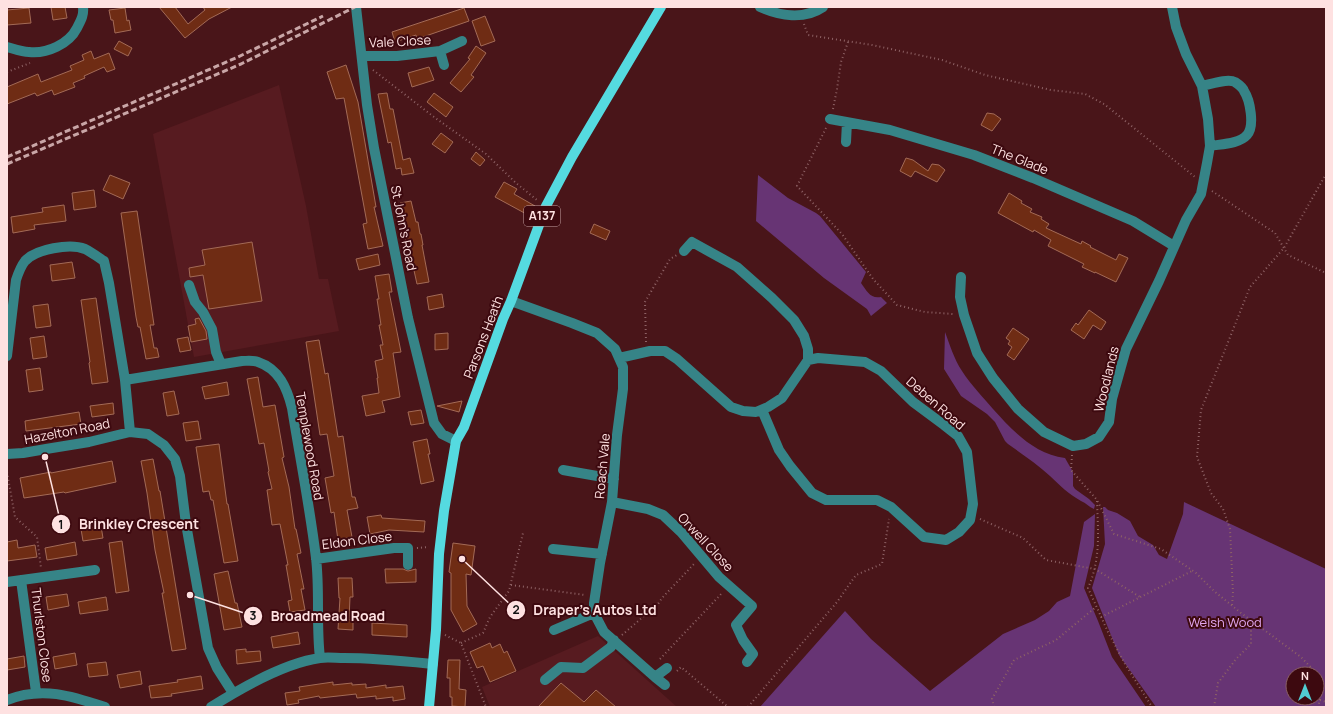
<svg xmlns="http://www.w3.org/2000/svg" width="1333" height="714" font-family="Manrope,sans-serif">
<style>
.built{fill:#571b20}
.green{fill:#673474;fill-rule:evenodd}
.building{fill:#6f2c14;stroke:#a36a56}
.lines{fill:none;stroke-linecap:round;stroke-linejoin:round}
.path{stroke:#8e6265;stroke-width:2;stroke-dasharray:1 3;stroke-linecap:butt}
.minor{stroke:#368487;stroke-width:10}
.major{stroke:#55dae0;stroke-width:10}
.rail{stroke:#c9a6a7;stroke-width:3;stroke-dasharray:6 3;stroke-linecap:butt}
.labels{text-anchor:middle;stroke-width:4;stroke-linejoin:round;paint-order:stroke}
.shield{fill:#3d090f;stroke:#c4a0a2;stroke-width:1}
.shield-label{font-size:12px;font-weight:bold;fill:#fee1e1}
.street-label{font-size:13px;fill:#fee1e1;stroke:#3d090f}
.park-label{font-size:13px;fill:#e1a7f0;stroke:#3d090f}
.leader{fill:none;stroke:#fee1e1;stroke-width:1.5}
.callout-dot{fill:#fee1e1;stroke:#3d090f;stroke-width:1.5}
.mark-label{font-size:12px;text-anchor:middle;font-weight:bold;fill:#111}
.callout-label{font-size:14px;text-anchor:middle;font-weight:bold;fill:#fee1e1;stroke:#3d090f;stroke-width:4;stroke-linejoin:round;paint-order:stroke}
</style>
<rect width="100%" height="100%" fill="#491519"/>
<path class="built" d="M 279,85 L 306,206 L 319,279 L 328,279 L 339,331 L 194,357 L 153,134 Z
M 598,636 L 677,707 L 490,707 L 482,687 Z"/>
<path class="green" d="M 758,175 L 788,198 L 816,213 L 820,216 L 866,272 L 861,283 C 867,291 870,299 881,297 L 887,303 L 871,316 L 867,309 L 824,278 L 756,221 Z
M 945,332 C 950,345 954,359 962,371 C 971,385 983,397 993,409 C 1013,431 1034,454 1065,458 L 1073,472 L 1073,486 L 1075,489 L 1089,499 L 1095,505 L 1094,509 C 1089,507 1086,503 1081,501 C 1067,493 1062,487 1050,476 C 1037,464 1022,454 1008,444 L 1005,441 L 995,422 L 987,414 L 961,396 L 944,369 Z
M 1184,502 L 1326,569 L 1326,707 L 1156,707 L 1119,655 L 1092,588 L 1105,544 L 1103,507 L 1105,507 L 1108,510 L 1117,513 L 1130,521 L 1138,536 L 1153,545 L 1159,555 L 1167,559 L 1183,514 ZM 1293,674 L 1317,674 L 1317,698 L 1293,698 Z
M 1095,514 L 1094,546 L 1084,588 L 1098,621 L 1112,657 L 1146,707 L 760,707 L 845,611 L 871,639 L 930,691 L 1003,634 L 1035,620 L 1049,611 L 1057,602 L 1070,596 L 1084,522 Z"/>
<path class="building" d="M 51,7 L 65,7 L 67,18 L 53,20 Z
M 159,7 L 175,7 L 188,24 L 205,10 L 203,7 L 232,7 L 209,19 L 185,38 Z
M 29,8 L 31,23 L 7,25 L 7,10 Z
M 125,8 L 127,21 L 129,20 L 131,30 L 115,33 L 113,20 L 111,20 L 109,10 Z
M 464,8 L 469,21 L 417,39 L 416,35 L 395,42 L 392,32 Z
M 485,16 L 495,41 L 481,46 L 472,21 Z
M 119,41 L 132,48 L 128,56 L 114,49 Z
M 476,46 L 486,53 L 471,75 L 474,77 L 461,92 L 450,83 L 470,59 L 468,58 Z
M 91,51 L 94,59 L 109,53 L 115,69 L 107,72 L 104,67 L 84,76 L 85,78 L 73,83 L 75,87 L 54,95 L 52,90 L 37,96 L 35,93 L 7,104 L 7,87 L 38,74 L 41,82 L 72,70 L 70,66 L 84,60 L 82,55 Z
M 346,65 L 358,102 L 376,207 L 374,207 L 383,246 L 368,249 L 363,224 L 367,223 L 344,98 L 336,99 L 327,72 Z
M 429,67 L 434,80 L 412,87 L 408,73 Z
M 387,93 L 390,109 L 393,109 L 403,160 L 410,158 L 414,173 L 402,175 L 401,168 L 396,169 L 391,142 L 388,143 L 378,94 Z
M 434,93 L 453,107 L 446,117 L 427,102 Z
M 987,113 L 994,114 L 1001,119 L 992,131 L 981,125 Z
M 441,133 L 453,142 L 445,153 L 432,144 Z
M 476,152 L 485,160 L 480,166 L 471,159 Z
M 906,158 L 913,160 L 928,171 L 932,164 L 939,165 L 945,170 L 937,182 L 915,171 L 911,177 L 900,171 Z
M 110,175 L 130,183 L 123,199 L 103,190 Z
M 504,182 L 517,189 L 514,194 L 535,206 L 530,216 L 495,197 Z
M 94,190 L 96,207 L 74,210 L 72,193 Z
M 1009,193 L 1022,201 L 1021,203 L 1032,209 L 1030,212 L 1042,217 L 1041,219 L 1049,224 L 1046,228 L 1081,244 L 1082,241 L 1091,246 L 1090,247 L 1116,260 L 1119,254 L 1128,258 L 1116,282 L 1095,272 L 1095,273 L 1082,267 L 1084,264 L 1048,246 L 1051,240 L 1034,230 L 1033,232 L 998,213 Z
M 411,201 L 416,222 L 418,222 L 420,234 L 421,234 L 423,245 L 422,245 L 429,282 L 417,284 L 409,248 L 407,248 L 405,237 L 407,237 L 400,203 Z
M 64,205 L 66,221 L 34,225 L 35,229 L 13,233 L 11,217 L 43,212 L 42,208 Z
M 137,211 L 154,325 L 150,325 L 154,348 L 157,348 L 159,357 L 146,359 L 140,327 L 138,327 L 136,317 L 121,213 Z
M 594,224 L 610,231 L 606,240 L 590,233 Z
M 252,242 L 262,301 L 209,309 L 203,275 L 190,277 L 189,268 L 205,265 L 202,250 Z
M 378,254 L 380,265 L 359,270 L 356,259 Z
M 72,262 L 75,278 L 52,281 L 50,265 Z
M 389,274 L 392,292 L 389,292 L 401,352 L 393,353 L 400,397 L 382,401 L 385,412 L 366,416 L 362,396 L 379,393 L 377,378 L 378,378 L 375,361 L 383,359 L 380,345 L 383,345 L 379,325 L 381,325 L 377,299 L 379,299 L 375,276 Z
M 442,294 L 444,307 L 429,310 L 427,297 Z
M 96,298 L 108,382 L 92,384 L 89,363 L 90,362 L 81,300 Z
M 48,304 L 51,326 L 36,328 L 33,306 Z
M 1089,310 L 1106,322 L 1101,330 L 1093,325 L 1084,339 L 1071,330 L 1076,323 L 1078,325 Z
M 199,318 L 206,331 L 207,339 L 191,342 L 188,326 L 196,324 L 195,319 Z
M 1013,328 L 1029,339 L 1014,360 L 1007,355 L 1012,347 L 1008,344 L 1010,341 L 1006,338 Z
M 448,333 L 448,349 L 435,350 L 435,334 Z
M 44,336 L 47,357 L 33,359 L 30,338 Z
M 188,337 L 191,350 L 180,352 L 177,339 Z
M 319,340 L 325,374 L 328,373 L 338,437 L 343,436 L 352,497 L 355,497 L 358,508 L 347,510 L 352,537 L 338,540 L 334,512 L 331,513 L 325,478 L 334,476 L 327,434 L 320,435 L 306,342 Z
M 40,368 L 43,390 L 29,392 L 26,370 Z
M 258,377 L 263,407 L 275,405 L 284,457 L 282,458 L 289,487 L 295,529 L 296,529 L 301,553 L 297,554 L 304,589 L 301,589 L 305,610 L 290,612 L 288,601 L 292,600 L 286,565 L 288,565 L 280,524 L 272,525 L 267,490 L 272,489 L 268,472 L 269,471 L 264,443 L 259,444 L 247,379 Z
M 227,382 L 229,395 L 205,399 L 202,387 Z
M 174,391 L 179,414 L 167,416 L 163,393 Z
M 462,401 L 459,412 L 437,406 Z
M 113,403 L 114,414 L 92,417 L 90,406 Z
M 421,410 L 424,423 L 411,425 L 408,412 Z
M 79,412 L 81,424 L 26,431 L 25,421 Z
M 198,421 L 201,439 L 186,441 L 183,423 Z
M 427,439 L 430,454 L 428,454 L 434,481 L 421,484 L 413,442 Z
M 219,444 L 227,504 L 228,504 L 238,561 L 224,563 L 213,500 L 211,500 L 209,491 L 203,492 L 196,447 Z
M 153,459 L 159,491 L 160,491 L 186,649 L 172,651 L 162,593 L 164,593 L 155,550 L 147,493 L 141,461 Z
M 112,461 L 116,482 L 65,493 L 64,492 L 24,498 L 20,478 L 51,472 L 51,473 Z
M 381,515 L 382,518 L 425,521 L 424,532 L 389,530 L 370,534 L 367,517 Z
M 101,526 L 103,538 L 83,541 L 81,529 Z
M 17,540 L 18,548 L 35,545 L 37,557 L 7,561 L 7,542 Z
M 122,541 L 129,591 L 116,593 L 109,543 Z
M 75,542 L 77,555 L 47,560 L 45,548 Z
M 453,543 L 475,546 L 471,575 L 466,574 L 467,606 L 477,624 L 463,632 L 451,610 L 451,573 L 449,572 Z
M 385,569 L 403,569 L 408,571 L 416,569 L 416,582 L 386,583 Z
M 228,571 L 235,603 L 237,603 L 242,627 L 224,630 L 214,574 Z
M 338,578 L 352,578 L 353,597 L 350,597 L 349,620 L 353,620 L 353,630 L 338,629 L 340,598 L 339,598 Z
M 67,594 L 69,606 L 48,610 L 46,597 Z
M 106,597 L 108,610 L 80,614 L 78,602 Z
M 372,623 L 407,625 L 407,637 L 372,635 Z
M 298,632 L 300,644 L 273,648 L 271,637 Z
M 490,643 L 492,648 L 500,644 L 504,653 L 507,651 L 516,671 L 490,682 L 483,666 L 477,668 L 470,652 Z
M 246,649 L 246,652 L 260,651 L 261,661 L 237,664 L 236,650 Z
M 75,653 L 77,665 L 55,669 L 53,657 Z
M 24,656 L 25,667 L 7,670 L 7,659 Z
M 448,660 L 460,660 L 459,689 L 466,690 L 465,707 L 452,706 L 452,697 L 450,697 L 450,678 L 447,678 Z
M 106,662 L 108,675 L 89,677 L 87,664 Z
M 140,671 L 142,684 L 120,688 L 117,675 Z
M 201,676 L 203,689 L 171,694 L 172,696 L 151,698 L 149,686 L 178,682 L 177,680 Z
M 333,682 L 333,685 L 352,683 L 352,685 L 366,684 L 366,688 L 386,685 L 386,688 L 403,686 L 405,699 L 393,701 L 393,697 L 376,699 L 376,696 L 357,698 L 356,694 L 320,698 L 319,696 L 298,700 L 299,703 L 287,705 L 285,693 L 300,691 L 299,687 Z
M 561,683 L 584,702 L 596,690 L 616,707 L 538,707 Z"/>
<g class="lines">
<path class="path" d="M 804,24 L 808,35 L 872,45 L 942,60 L 985,75 L 1051,90 L 1085,94 L 1104,104 L 1195,177
M 373,70 L 434,117 L 486,154 L 516,183 L 537,200
M 7,72 L 30,63
M 833,109 L 837,89 L 841,62 L 848,42
M 826,128 L 797,186 L 842,234 L 873,279 L 897,305 L 925,312 L 953,314
M 1212,191 L 1275,233 L 1288,255 L 1326,273
M 646,342 L 645,302 L 670,259 L 677,255
M 1072,455 L 1071,470 L 1097,500 L 1114,534 L 1161,549 L 1196,573 L 1214,591 L 1241,613 L 1301,657 L 1318,675 L 1320,700 L 1318,707
M 7,472 L 15,517 L 37,537 L 41,568
M 1097,501 C 1098,532 1101,559 1088,588 L 1108,632 L 1125,664 L 1152,707
M 980,519 L 1023,538 L 1046,560 L 1095,569 L 1140,597
M 417,548 L 429,547
M 511,585 L 585,595
M 1232,605 L 1233,594 L 1230,529 L 1223,509 L 1211,493 L 1197,457 L 1201,410 L 1250,287 L 1284,248 L 1326,174
M 1101,617 L 1192,571
M 445,635 L 461,643 L 486,707
M 622,635 L 658,604 L 662,598 L 694,564
M 461,643 L 483,633 L 490,617 L 509,591 L 523,533
M 660,659 L 723,592
M 677,671 L 681,667 L 728,707
M 1320,700 L 1326,702
M 748,707 L 837,602 L 856,575 L 882,564 L 889,519
M 994,707 L 992,699 L 1014,660 L 1056,640 L 1096,607
M 1214,707 L 1218,683 L 1236,659 L 1251,644 L 1251,621"/>
<path class="minor" d="M 356,7 L 367,105 L 374,148 L 408,318 L 434,423 L 442,434 L 456,441
M 760,7 C 780,16 804,20 823,7
M 7,47 C 14,49 22,52 29,52 C 47,54 69,44 77,28 C 81,20 84,15 83,7
M 440,51 L 444,65
M 362,56 L 397,56 L 440,51 L 462,41
M 1202,86 C 1211,84 1228,78 1235,82 C 1238,84 1243,88 1244,91 C 1250,100 1255,126 1247,135 C 1239,144 1221,144 1210,146
M 830,119 L 890,130 L 974,155 L 1033,178 L 1133,221 L 1174,246
M 846,142 L 847,122
M 961,277 L 960,297 L 964,315 L 977,353 L 993,378 L 1018,409 L 1044,432 L 1073,446 L 1086,444 L 1099,437 L 1109,422 L 1112,399 L 1126,349 L 1159,281 L 1186,220 L 1201,194 L 1207,163 L 1210,146 L 1208,119 L 1202,86 L 1186,54 L 1176,27 L 1172,7
M 189,285 L 195,302 L 203,312 L 212,329 L 216,352 L 221,364
M 511,301 L 572,323 L 597,333 L 615,349 L 623,367 L 623,389 L 617,435 L 612,502 L 600,563 L 594,603 L 594,613 L 604,632 L 655,677 L 667,668
M 7,356 L 16,280 C 18,274 21,266 25,261 C 36,249 70,243 85,249 C 91,252 98,257 104,261 L 109,283 L 125,380 L 130,432
M 619,358 L 650,351 L 665,351 L 677,359 L 731,407 L 743,411 L 756,412 L 768,407 L 782,398 L 808,360 L 808,349 L 804,336 L 794,320 L 772,298 L 737,267 L 692,242 L 684,251
M 125,380 L 242,361 C 247,361 253,360 258,362 C 279,369 287,388 292,408 C 300,458 310,508 316,558 C 320,591 316,625 320,658
M 762,410 L 779,450 L 790,466 L 812,493 L 826,500 L 877,500 L 891,507 L 924,537 L 946,540 L 959,532 L 970,520 L 973,504 L 967,452 L 958,436 L 944,425 L 913,402 L 881,371 L 865,362 L 818,358 L 808,360
M 7,454 L 23,453 L 46,449 L 89,442 L 130,432 L 148,434 L 164,445 L 175,459 L 180,476 L 186,524 L 208,648 L 217,668 L 233,693
M 563,470 L 614,479
M 612,502 L 648,509 L 663,515 L 681,532 L 719,577 L 752,606 L 736,625 L 743,640 L 753,654 L 747,662
M 553,549 L 602,554
M 316,559 L 394,548 L 408,548 L 408,565
M 21,580 L 36,692
M 7,582 L 95,570
M 554,630 L 594,613
M 655,677 L 665,685
M 545,680 L 561,667 L 583,668 L 611,647 L 614,640
M 7,700 C 42,686 72,696 105,707
M 211,707 C 241,688 284,663 320,658 C 327,657 336,658 344,658 C 374,658 403,661 433,664"/>
<path class="major" d="M 429,707 L 436,630 L 439,554 L 444,511 L 456,441 L 464,427 L 503,319 L 511,301 L 546,206 L 572,157 L 661,7"/>
<path class="rail" d="M 7,157 L 238,57 L 323,16
M 7,164 L 241,64 L 355,7"/>
</g>
<g class="labels">
<rect class="shield" x="524" y="206" width="36" height="20" rx="3"/>
<g class="shield-label">
<text x="542" y="220">A137</text>
</g>
<g class="street-label">
<text transform="translate(400 41) rotate(-3)" y="5">Vale Close</text>
<text transform="translate(1020 159) rotate(22)" y="5">The Glade</text>
<text transform="translate(404 228) rotate(79)" y="5">St John's Road</text>
<text transform="translate(483 337) rotate(-69)" y="5">Parsons Heath</text>
<text transform="translate(1106 379) rotate(-76)" y="5">Woodlands</text>
<text transform="translate(936 403) rotate(41)" y="5">Deben Road</text>
<text transform="translate(67 431) rotate(-11)" y="5">Hazelton Road</text>
<text transform="translate(310 446) rotate(80)" y="5">Templewood Road</text>
<text transform="translate(602 466) rotate(-85)" y="5">Roach Vale</text>
<text transform="translate(357 540) rotate(-7)" y="5">Eldon Close</text>
<text transform="translate(706 542) rotate(47)" y="5">Orwell Close</text>
<text transform="translate(42 635) rotate(83)" y="5">Thurlston Close</text>
</g>
<g class="park-label">
<text x="1225" y="627">Welsh Wood</text>
</g>
</g>
<path class="leader" d="M45 457L61 524M462 559L516 610M190 595L253 616"/>
<g class="callout-dot">
<circle cx="45" cy="457" r="4"/>
<circle cx="462" cy="559" r="4"/>
<circle cx="190" cy="595" r="4"/>
<circle cx="61" cy="524" r="10"/>
<circle cx="516" cy="610" r="10"/>
<circle cx="253" cy="616" r="10"/>
</g>
<g class="mark-label">
<text x="61" y="529">1</text>
<text x="516" y="614">2</text>
<text x="253" y="620">3</text>
</g>
<g class="callout-label">
<text x="139" y="529">Brinkley Crescent</text>
<text x="595" y="615">Draper's Autos Ltd</text>
<text x="328" y="621">Broadmead Road</text>
</g>
<rect width="1333" height="714" fill="none" stroke="#fee1e1" stroke-width="16"/>
<g transform="translate(1305 686)"><circle r="19" fill="#3d090f" stroke="#8a5f63"/>
<path d="M0-3L7 15L0 10L-7 15Z" fill="#51ccd2"/>
<text y="-6" font-size="11" font-weight="bold" text-anchor="middle" fill="#fee1e1">N</text>
</g>
</svg>
